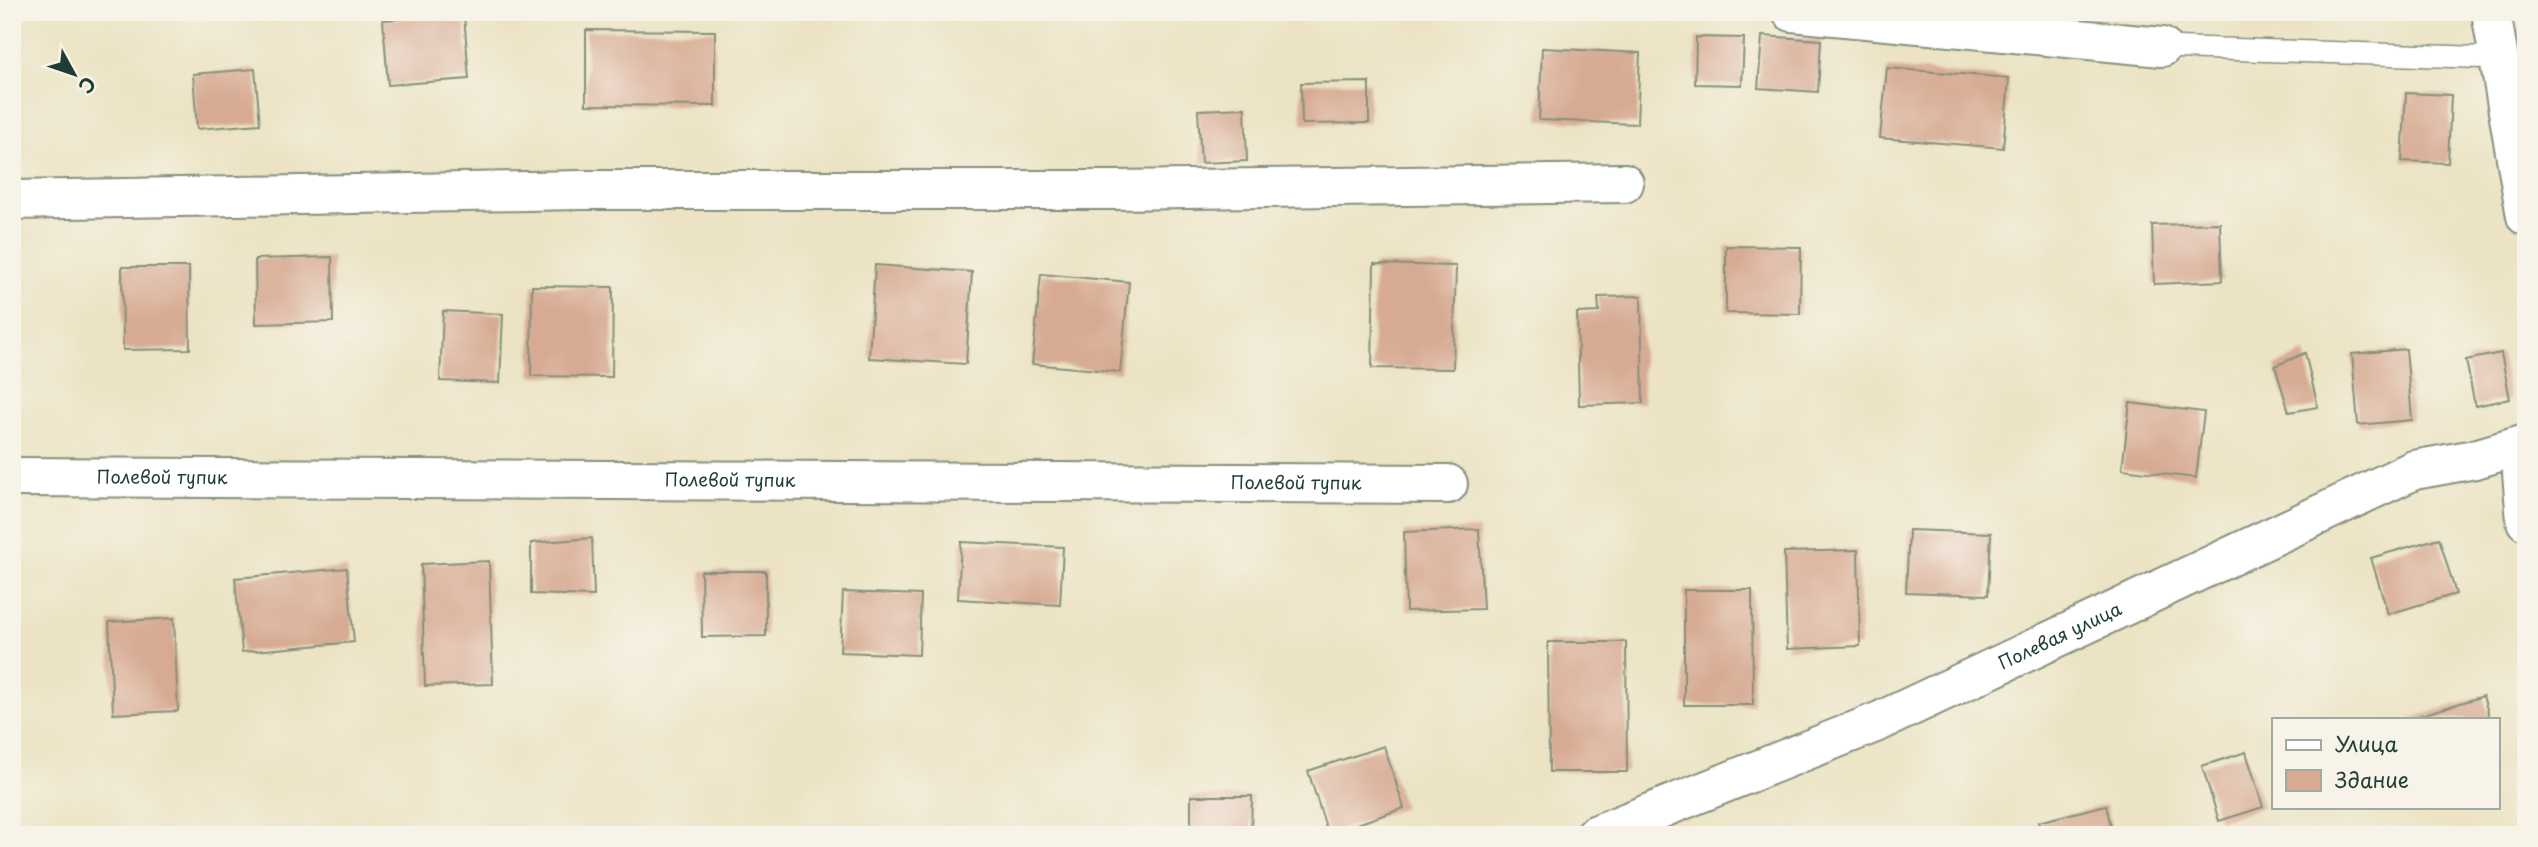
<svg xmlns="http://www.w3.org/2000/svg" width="2538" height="847" font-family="'Playpen Sans',sans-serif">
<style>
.building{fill:#d7aa93}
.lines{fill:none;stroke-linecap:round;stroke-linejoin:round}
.service-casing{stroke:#85907c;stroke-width:24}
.minor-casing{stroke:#85907c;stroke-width:42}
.service{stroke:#fff;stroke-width:21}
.minor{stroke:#fff;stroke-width:38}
.labels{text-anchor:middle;stroke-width:7;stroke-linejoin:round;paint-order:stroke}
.street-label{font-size:18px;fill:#1f3d34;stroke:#f7f3e8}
</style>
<rect width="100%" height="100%" fill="#f7f3e8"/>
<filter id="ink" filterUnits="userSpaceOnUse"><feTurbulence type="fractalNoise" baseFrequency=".0143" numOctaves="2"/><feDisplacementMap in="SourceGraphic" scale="14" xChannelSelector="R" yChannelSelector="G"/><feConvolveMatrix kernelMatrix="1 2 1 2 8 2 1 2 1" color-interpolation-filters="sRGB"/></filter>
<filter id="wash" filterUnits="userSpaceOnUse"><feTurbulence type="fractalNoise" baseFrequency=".00686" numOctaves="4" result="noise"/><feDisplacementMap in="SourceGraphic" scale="28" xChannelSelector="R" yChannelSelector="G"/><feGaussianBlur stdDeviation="1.57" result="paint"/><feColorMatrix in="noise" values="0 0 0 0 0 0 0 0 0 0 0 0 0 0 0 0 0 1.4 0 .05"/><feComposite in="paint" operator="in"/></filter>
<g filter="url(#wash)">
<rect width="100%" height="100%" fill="#ebe3c3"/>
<g id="blocks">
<path class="building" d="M 464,14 L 469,79 L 388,85 L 383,20 Z
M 586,30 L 715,31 L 715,106 L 586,105 Z
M 1762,36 L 1821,40 L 1818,92 L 1758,88 Z
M 1696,37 L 1744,38 L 1742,85 L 1695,84 Z
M 1542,48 L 1640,53 L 1637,124 L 1539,120 Z
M 1887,68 L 2009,78 L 2003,148 L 1880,138 Z
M 255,69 L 260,124 L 197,129 L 193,74 Z
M 1369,82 L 1369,123 L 1302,124 L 1301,83 Z
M 2406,93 L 2451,95 L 2448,163 L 2402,161 Z
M 1245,108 L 1247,161 L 1201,163 L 1198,110 Z
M 2220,223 L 2222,281 L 2154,284 L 2152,225 Z
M 1726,246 L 1801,247 L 1800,314 L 1726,313 Z
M 332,257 L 333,322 L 256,324 L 255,259 Z
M 1374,264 L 1456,266 L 1453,369 L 1372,368 Z
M 875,265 L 972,272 L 966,364 L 869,358 Z
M 122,267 L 189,267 L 190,349 L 123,350 Z
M 1041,274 L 1129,282 L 1120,372 L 1032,364 Z
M 532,286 L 613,287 L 612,377 L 531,376 Z
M 1641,296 L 1643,403 L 1579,405 L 1577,313 L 1599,312 L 1598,297 Z
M 443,311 L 503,314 L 500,383 L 440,381 Z
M 2406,349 L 2412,420 L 2358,425 L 2352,354 Z
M 2305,353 L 2318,407 L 2289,412 L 2275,366 Z
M 2501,353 L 2510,399 L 2475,406 L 2466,360 Z
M 2130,403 L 2204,412 L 2196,478 L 2122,469 Z
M 1479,529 L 1483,609 L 1406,611 L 1404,532 Z
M 1909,530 L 1991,533 L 1988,595 L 1906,592 Z
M 592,538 L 594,596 L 531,594 L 531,543 Z
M 2439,538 L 2456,594 L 2388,614 L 2371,558 Z
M 961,542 L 1063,547 L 1060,605 L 958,599 Z
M 1858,550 L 1860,646 L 1787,649 L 1784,552 Z
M 489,561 L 493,684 L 425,686 L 421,564 Z
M 347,568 L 354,642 L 242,652 L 235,578 Z
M 701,571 L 766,571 L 766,636 L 702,637 Z
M 1684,590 L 1752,590 L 1753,705 L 1684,705 Z
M 843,592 L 921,595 L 919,655 L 840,652 Z
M 174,618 L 178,711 L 113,714 L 109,622 Z
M 1548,642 L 1626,642 L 1627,772 L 1549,772 Z
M 2483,696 L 2490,719 L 2409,719 Z
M 1384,746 L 1404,808 L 1328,834 L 1308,771 Z
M 2246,752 L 2263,807 L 2219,821 L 2202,766 Z
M 1191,796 L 1252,796 L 1251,835 L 1191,835 Z
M 2106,805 L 2113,835 L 2041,835 L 2038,822 Z"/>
</g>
</g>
<g filter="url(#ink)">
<use href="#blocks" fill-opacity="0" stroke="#85907c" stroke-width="2"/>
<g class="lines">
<g class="service-casing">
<path id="service" d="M 2162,47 L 2497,58"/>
</g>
<g class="minor-casing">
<g id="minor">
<path d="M 1792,12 L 2162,47"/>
<path d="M 2491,12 L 2526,216"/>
<path d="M 12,200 L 581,190 L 1115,190 L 1624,183"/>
<path d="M 2526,459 L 2522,473 L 2526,521"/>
<path id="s1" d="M 12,477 L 1448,484"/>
<path id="s2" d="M 1595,835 L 1880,721 L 2414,470 L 2475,459 L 2526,444"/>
</g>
</g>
<use href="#service" class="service"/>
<use href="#minor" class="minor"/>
</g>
</g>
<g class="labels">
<g class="street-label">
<text dy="6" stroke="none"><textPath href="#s1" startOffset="150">Полевой тупик</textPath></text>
<text dy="6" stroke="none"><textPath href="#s1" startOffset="718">Полевой тупик</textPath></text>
<text dy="6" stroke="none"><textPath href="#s1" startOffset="1284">Полевой тупик</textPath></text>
<text dy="6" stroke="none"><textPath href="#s2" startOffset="506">Полевая улица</textPath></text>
</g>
</g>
<rect width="2538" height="847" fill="none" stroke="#f7f3e8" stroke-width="42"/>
<rect x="2272" y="718" width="228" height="91" fill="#f7f3e8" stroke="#a1aaa0" stroke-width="2"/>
<rect x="2286" y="740" width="35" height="10" fill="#ffffff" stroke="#a1aaa0" stroke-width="2"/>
<text x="2335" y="752" font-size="21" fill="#1f3d34">Улица</text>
<rect x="2286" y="770" width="35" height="21" fill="#d7aa93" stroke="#a1aaa0" stroke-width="2"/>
<text x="2335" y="788" font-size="21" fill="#1f3d34">Здание</text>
<g transform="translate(74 74) rotate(130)" stroke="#f7f3e8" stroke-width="5" paint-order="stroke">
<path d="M0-5L12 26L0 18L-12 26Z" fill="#1f3d34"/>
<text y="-10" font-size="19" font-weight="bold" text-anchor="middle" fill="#1f3d34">С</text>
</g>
</svg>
